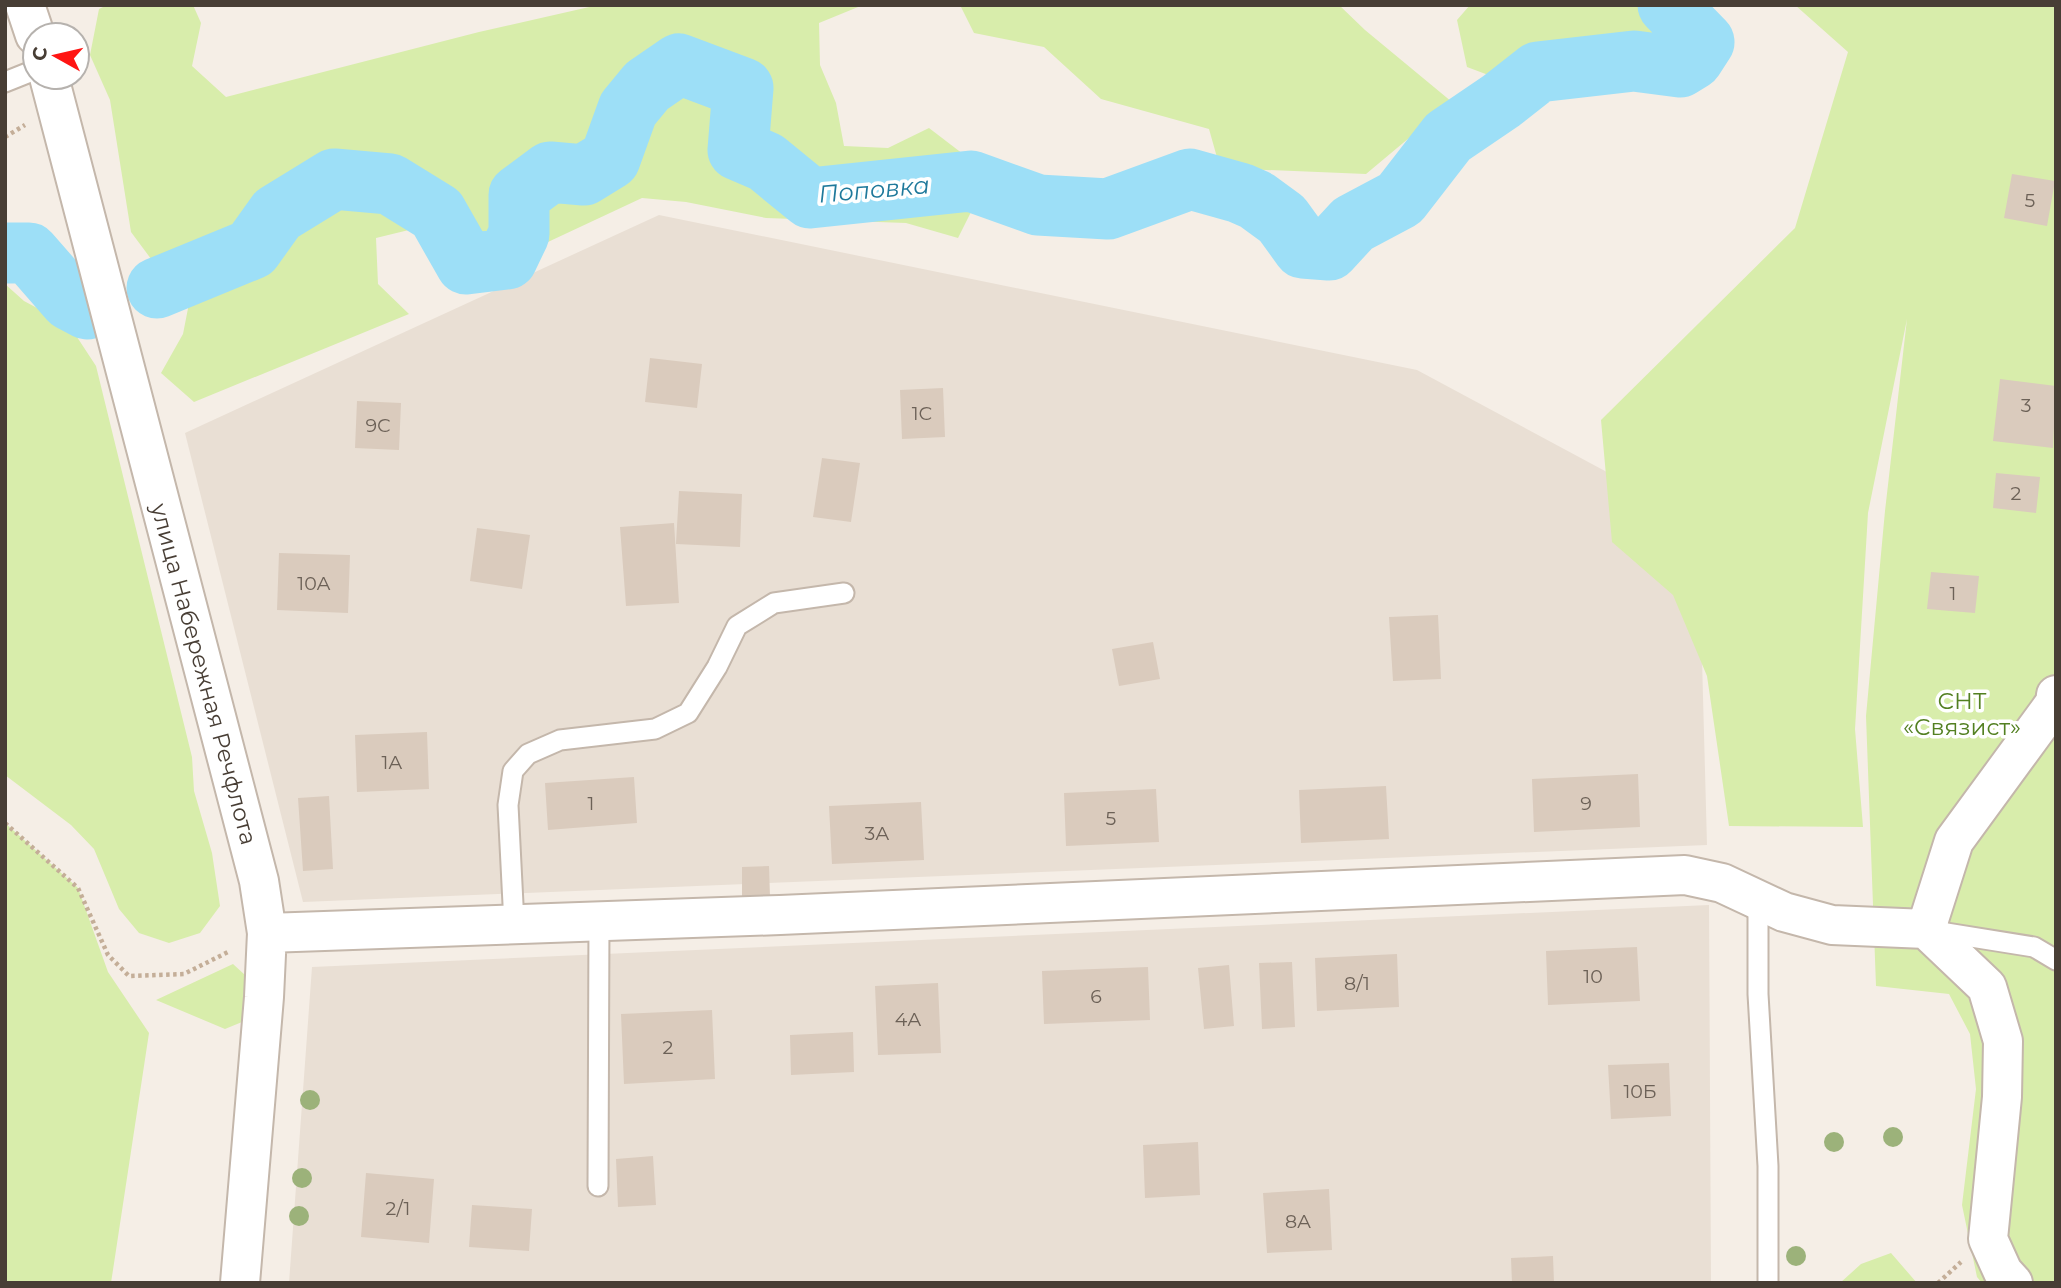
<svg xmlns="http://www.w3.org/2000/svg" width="2061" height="1288" font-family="Montserrat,sans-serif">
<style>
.residential{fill:#e9dfd4}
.green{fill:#d8edab}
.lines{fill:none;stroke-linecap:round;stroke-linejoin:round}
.river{stroke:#9ddff7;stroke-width:61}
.building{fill:#dacbbd}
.lane-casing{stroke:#c4b7ab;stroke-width:23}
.street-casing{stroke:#c4b7ab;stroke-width:42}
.path{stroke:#c4ae98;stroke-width:4.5;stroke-dasharray:3.5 3.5;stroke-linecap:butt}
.lane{stroke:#fff;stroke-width:19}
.street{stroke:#fff;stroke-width:38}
.tree{fill:#9cb27a}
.labels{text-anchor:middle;stroke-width:7;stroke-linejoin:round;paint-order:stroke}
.number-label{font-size:19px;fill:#6c6157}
.street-label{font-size:23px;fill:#483e35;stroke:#fff}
.park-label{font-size:23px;fill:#538022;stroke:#fff}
.water-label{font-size:24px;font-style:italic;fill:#1f799b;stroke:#fff}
</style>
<rect width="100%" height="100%" fill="#f5eee6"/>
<path class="residential" d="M 659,215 L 1417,370 L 1672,507 L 1698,510 L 1707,845 L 303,902 L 185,433 Z
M 1709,905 L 1711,1283 L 289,1283 L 312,967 Z"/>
<path class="green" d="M 107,5 L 193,5 L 201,23 L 192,66 L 226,97 L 479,32 L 598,5 L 863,5 L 819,23 L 820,65 L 836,103 L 844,146 L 888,148 L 929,128 L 963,154 L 978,198 L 958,238 L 906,223 L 766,218 L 686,202 L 642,198 L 518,256 L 456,245 L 417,228 L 376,238 L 378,284 L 409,314 L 194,402 L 161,373 L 183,334 L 192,288 L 157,267 L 131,232 L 110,100 L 90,55 L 99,9 Z
M 960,5 L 1339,5 L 1365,30 L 1452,102 L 1366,174 L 1220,168 L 1209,129 L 1101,99 L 1044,47 L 974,33 Z
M 1470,5 L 1688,5 L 1656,64 L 1596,89 L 1507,82 L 1467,67 L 1457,20 Z
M 1795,5 L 2056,5 L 2056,1283 L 1982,1283 L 1977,1277 L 1962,1205 L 1976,1089 L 1970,1034 L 1949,994 L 1876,986 L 1866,716 L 1885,511 L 1907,319 L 1868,513 L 1855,729 L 1863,827 L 1729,826 L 1707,676 L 1673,595 L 1612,542 L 1601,420 L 1795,228 L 1848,52 Z
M 5,284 L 24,301 L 52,316 L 77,337 L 96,366 L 192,757 L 194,791 L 212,853 L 220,906 L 200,933 L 169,943 L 139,933 L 119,909 L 94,849 L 71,825 L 5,775 Z
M 5,823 L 78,888 L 108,972 L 149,1033 L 111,1283 L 5,1283 Z
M 233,964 L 245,975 L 242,1022 L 225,1029 L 156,1000 Z
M 1891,1253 L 1917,1283 L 1840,1283 L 1861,1264 Z"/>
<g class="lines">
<path class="river" d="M 5,253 L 29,253 L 70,300 L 87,309
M 157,288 L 252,249 L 277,214 L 334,179 L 390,184 L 437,213 L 466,264 L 507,259 L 519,234 L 519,195 L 550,172 L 584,175 L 610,159 L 628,109 L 647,86 L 679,64 L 743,88 L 738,150 L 766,162 L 810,198 L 971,181 L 1038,205 L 1108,209 L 1190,179 L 1240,193 L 1256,200 L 1282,219 L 1303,248 L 1329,250 L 1353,224 L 1400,199 L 1448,137 L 1501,101 L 1538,72 L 1634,61 L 1680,67 L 1693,59 L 1704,42 L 1668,5"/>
</g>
<path class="building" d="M 2012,174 L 2055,181 L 2047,226 L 2004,218 Z
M 650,358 L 702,364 L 697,408 L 645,402 Z
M 2000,379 L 2056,386 L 2053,448 L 1993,441 Z
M 943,388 L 945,437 L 902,439 L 900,390 Z
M 357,401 L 401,403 L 399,450 L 355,448 Z
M 822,458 L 860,463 L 851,522 L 813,517 Z
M 1996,473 L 2040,477 L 2036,513 L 1993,508 Z
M 679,491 L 742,494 L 740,547 L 676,544 Z
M 674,523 L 679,603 L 626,606 L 620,527 Z
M 477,528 L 530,535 L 522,589 L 470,581 Z
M 279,553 L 350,555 L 348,613 L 277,610 Z
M 1931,572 L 1979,576 L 1975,613 L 1927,609 Z
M 1438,615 L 1441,679 L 1393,681 L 1389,617 Z
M 1153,642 L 1160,679 L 1119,686 L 1112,649 Z
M 427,732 L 429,789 L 357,792 L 355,735 Z
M 1638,774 L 1640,827 L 1534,832 L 1532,779 Z
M 634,777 L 637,823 L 548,830 L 545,783 Z
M 1386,786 L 1389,839 L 1301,843 L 1299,790 Z
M 1156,789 L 1159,842 L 1066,846 L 1064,793 Z
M 329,796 L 333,869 L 303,871 L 298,798 Z
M 921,802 L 924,860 L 832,864 L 829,806 Z
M 769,866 L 770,897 L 742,897 L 742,867 Z
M 1637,947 L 1640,1001 L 1548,1005 L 1546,951 Z
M 1397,954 L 1399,1007 L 1317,1011 L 1315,958 Z
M 1292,962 L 1295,1027 L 1262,1029 L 1259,963 Z
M 1229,965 L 1234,1026 L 1204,1029 L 1198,968 Z
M 1148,967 L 1150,1020 L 1044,1024 L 1042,971 Z
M 938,983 L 941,1053 L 878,1055 L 875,986 Z
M 712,1010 L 715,1079 L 624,1084 L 621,1014 Z
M 853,1032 L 854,1072 L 791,1075 L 790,1035 Z
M 1669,1063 L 1671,1116 L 1611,1119 L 1608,1065 Z
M 1198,1142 L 1200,1195 L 1145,1198 L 1143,1145 Z
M 653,1156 L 656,1205 L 618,1207 L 616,1159 Z
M 366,1173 L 434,1179 L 429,1243 L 361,1237 Z
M 1329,1189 L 1332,1250 L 1267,1253 L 1263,1193 Z
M 472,1205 L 532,1209 L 529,1251 L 469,1247 Z
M 1553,1256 L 1554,1283 L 1512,1283 L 1511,1258 Z"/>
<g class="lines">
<g class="lane-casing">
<path id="lane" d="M 5,82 L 35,70
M 1758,900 L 1758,994 L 1768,1166 L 1768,1283
M 514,924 L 508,805 L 513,771 L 528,754 L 560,740 L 655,729 L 688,713 L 717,667 L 737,626 L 774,603 L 844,593
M 1934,931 L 2034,947 L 2056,960
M 598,1186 L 599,921"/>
</g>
<g class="street-casing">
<path id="street" d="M 25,5 L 35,35
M 49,77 L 259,881 L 267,933 L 264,997 L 240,1283
M 1926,929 L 1954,841 L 2055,703 L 2056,695
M 267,933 L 780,915 L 1685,875 L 1722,883 L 1784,912 L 1832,925 L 1926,929 L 1987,987 L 2003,1041 L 2002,1097 L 1988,1239 L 2003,1272 L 2013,1283"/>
</g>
<path class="path" d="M 5,137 L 25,125
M 5,823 L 78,888 L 108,955 L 129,976 L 184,974 L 230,951
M 1938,1283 L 1961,1262"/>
<use href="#lane" class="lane"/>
<use href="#street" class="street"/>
</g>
<g class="tree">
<circle cx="310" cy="1100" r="10"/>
<circle cx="1893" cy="1137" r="10"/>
<circle cx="1834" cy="1142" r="10"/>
<circle cx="302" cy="1178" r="10"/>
<circle cx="299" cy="1216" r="10"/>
<circle cx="1796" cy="1256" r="10"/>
</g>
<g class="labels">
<g class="number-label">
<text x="2030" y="207">5</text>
<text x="2026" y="412">3</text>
<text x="922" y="420">1С</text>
<text x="378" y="432">9С</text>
<text x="2016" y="500">2</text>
<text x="314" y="590">10А</text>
<text x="1953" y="600">1</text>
<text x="392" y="769">1А</text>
<text x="591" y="810">1</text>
<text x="1586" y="810">9</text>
<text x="1111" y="825">5</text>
<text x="877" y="840">3А</text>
<text x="1593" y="983">10</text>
<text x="1357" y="990">8/1</text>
<text x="1096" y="1003">6</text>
<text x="908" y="1026">4А</text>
<text x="668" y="1054">2</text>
<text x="1640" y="1098">10Б</text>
<text x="398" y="1215">2/1</text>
<text x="1298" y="1228">8А</text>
</g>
<g class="street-label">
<text transform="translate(204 674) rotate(75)" y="8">улица Набережная Речфлота</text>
</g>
<g class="park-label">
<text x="1962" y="709">СНТ<tspan x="1962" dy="26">«Связист»</tspan></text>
</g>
<g class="water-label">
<text transform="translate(874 190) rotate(-5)" y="8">Поповка</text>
</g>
</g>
<rect width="2061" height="1288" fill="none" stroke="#483e35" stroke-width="14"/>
<g transform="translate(56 56) rotate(278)"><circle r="33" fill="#ffffff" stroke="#b6b2ae" stroke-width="2"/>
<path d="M0-5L12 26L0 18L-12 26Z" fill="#ff1513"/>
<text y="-10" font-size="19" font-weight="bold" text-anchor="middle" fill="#483e35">С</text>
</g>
</svg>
